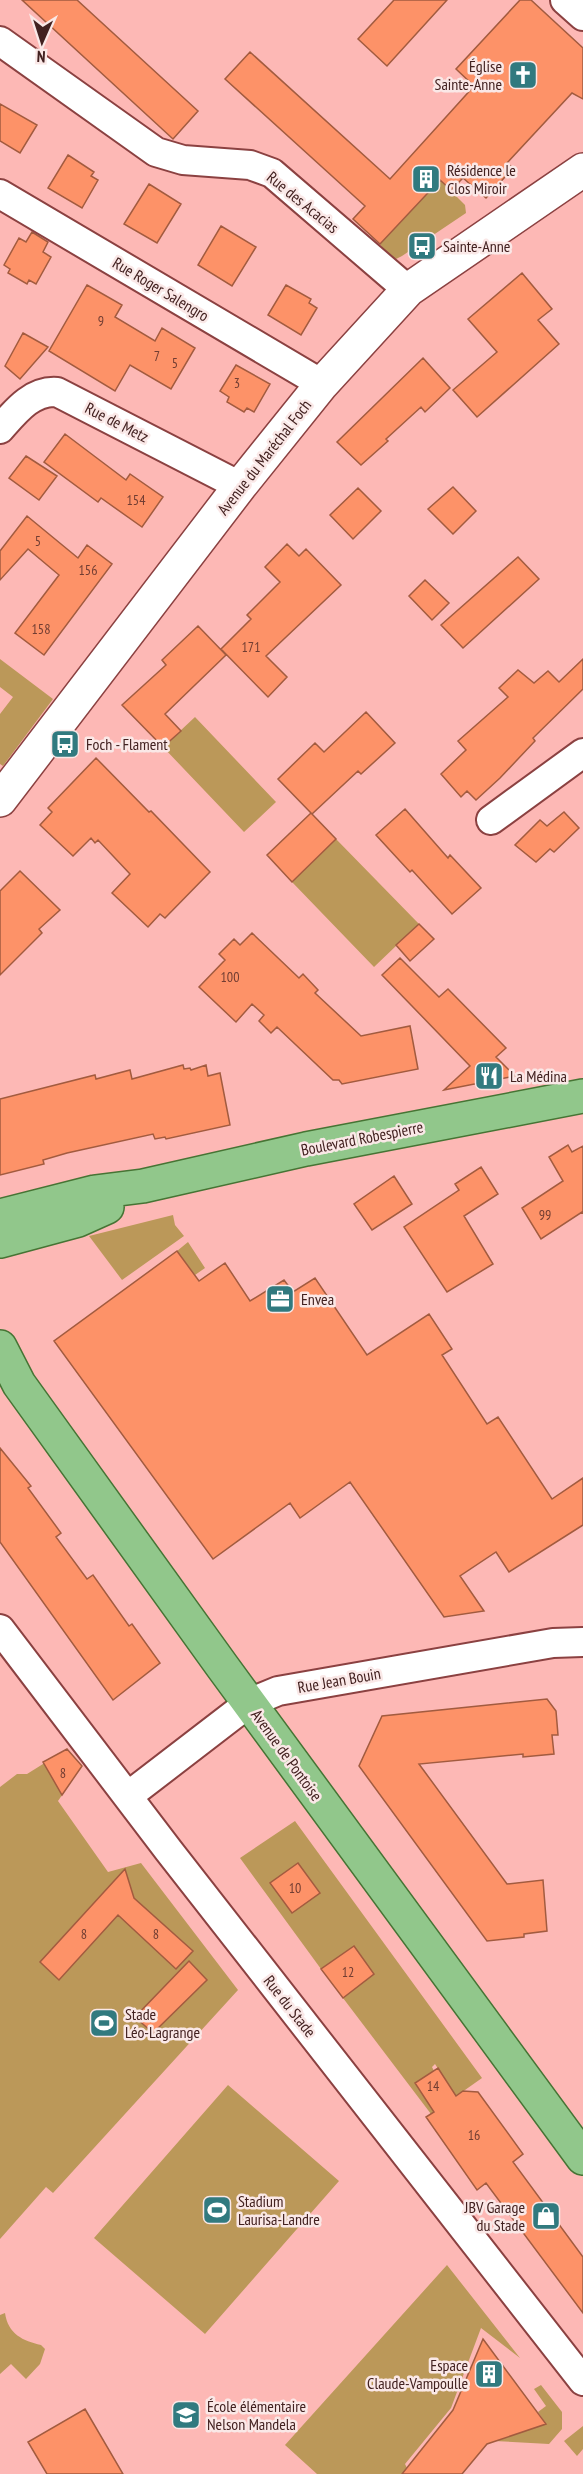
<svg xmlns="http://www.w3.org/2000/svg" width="583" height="2474" font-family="'PT Sans Narrow',sans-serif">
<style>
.green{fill:#bb9859;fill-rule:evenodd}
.building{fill:#fd9268;stroke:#a25b3f;stroke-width:1.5}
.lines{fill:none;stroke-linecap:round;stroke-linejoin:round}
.street-casing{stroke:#8b4141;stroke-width:32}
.secondary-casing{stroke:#8b4141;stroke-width:36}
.primary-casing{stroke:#467434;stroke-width:36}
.street{stroke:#fff;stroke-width:28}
.secondary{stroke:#fff;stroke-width:33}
.primary{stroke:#91c78b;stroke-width:33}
.labels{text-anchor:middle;stroke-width:5;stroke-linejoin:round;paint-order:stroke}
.number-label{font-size:14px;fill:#713d32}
.poi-label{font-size:16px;fill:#422120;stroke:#fae8e7;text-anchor:start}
.street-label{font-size:16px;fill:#422120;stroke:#fae8e7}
</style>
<rect width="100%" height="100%" fill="#fdb8b5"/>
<path class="green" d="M 440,180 L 465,205 L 466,213 L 402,256 L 396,259 L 387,255 L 380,244 Z
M 0,659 L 53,699 L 3,766 L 0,764 L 0,714 L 13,697 L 0,687 Z
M 195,717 L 276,802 L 244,832 L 163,747 Z
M 336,839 L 419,924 L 374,967 L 292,882 Z
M 173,1215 L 175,1225 L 184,1236 L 122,1280 L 89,1236 Z
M 188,1242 L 205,1268 L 195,1275 L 177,1251 Z
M 67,1749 L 82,1766 L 58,1801 L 108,1872 L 141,1863 L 238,1990 L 53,2193 L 46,2187 L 0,2239 L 0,1787 L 17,1774 L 27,1774 Z
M 295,1821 L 482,2078 L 431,2114 L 343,1998 L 374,1974 L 354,1946 L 321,1969 L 240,1858 ZM 298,1863 L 320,1893 L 270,1883 ZM 435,2064 L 451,2089 L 415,2083 L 434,2071 L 432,2067 Z
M 228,2085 L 339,2181 L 205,2334 L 94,2238 Z
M 447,2265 L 520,2358 L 481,2328 L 451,2408 L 405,2464 L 410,2474 L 317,2474 L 285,2445 Z
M 5,2313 C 8,2334 23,2341 41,2345 L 45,2349 L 40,2364 L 26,2379 L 11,2364 L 0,2374 L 0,2315 Z
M 541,2385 L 562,2412 L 562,2429 L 549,2444 L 494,2441 L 546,2424 L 538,2412 L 546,2406 L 534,2389 Z
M 583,2426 L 583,2449 L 577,2456 L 564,2441 Z"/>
<path class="building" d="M 22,0 L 77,0 L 198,111 L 173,139 Z
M 394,0 L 447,0 L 387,66 L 358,39 Z
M 520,0 L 531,0 L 583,48 L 583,99 L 572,93 L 507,163 L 513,168 L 486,198 L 463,178 L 451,190 L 440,180 L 380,244 L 353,219 L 365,206 L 225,79 L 250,52 L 390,179 L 474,86 L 456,69 Z
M 0,104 L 37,125 L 20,153 L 0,141 Z
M 68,155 L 94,172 L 91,176 L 98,180 L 82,208 L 48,188 Z
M 149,184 L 181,204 L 157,243 L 124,224 Z
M 221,226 L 256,247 L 232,286 L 198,265 Z
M 32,232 L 48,242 L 43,252 L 51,257 L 36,284 L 29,280 L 27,284 L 8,273 L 10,269 L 4,265 L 19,238 L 26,242 Z
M 522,273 L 552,309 L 538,320 L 559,344 L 477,417 L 453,390 L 497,352 L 468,319 Z
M 87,285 L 122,305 L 115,317 L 155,341 L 162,328 L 195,348 L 171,389 L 130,365 L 115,391 L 49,351 Z
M 286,285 L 311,299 L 309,303 L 317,308 L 301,335 L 268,315 Z
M 23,333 L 48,347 L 20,379 L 5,366 Z
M 423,358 L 450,388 L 425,412 L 421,407 L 386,439 L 388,441 L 361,465 L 337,442 Z
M 236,365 L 270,384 L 254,412 L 247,408 L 244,412 L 227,402 L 229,397 L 220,391 Z
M 65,434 L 126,480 L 130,474 L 163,497 L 142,527 L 101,498 L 98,502 L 44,462 Z
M 26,456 L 57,476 L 39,500 L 9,478 Z
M 453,487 L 476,511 L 453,534 L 428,509 Z
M 358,488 L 381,511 L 353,539 L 330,515 Z
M 27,516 L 78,558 L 87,545 L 112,564 L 44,655 L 15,633 L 59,575 L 28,549 L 0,580 L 0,551 Z
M 287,544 L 299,556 L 306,549 L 341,585 L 266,656 L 287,677 L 268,697 L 221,649 L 251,619 L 247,615 L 280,582 L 265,567 Z
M 518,557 L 539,579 L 463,648 L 441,625 Z
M 425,580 L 449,603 L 432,620 L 409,596 Z
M 198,626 L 226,655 L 165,714 L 181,731 L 163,747 L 122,705 L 166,665 L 162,660 Z
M 583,659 L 583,689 L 533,738 L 535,741 L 500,778 L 476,800 L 467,791 L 461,797 L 441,774 L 466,750 L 458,741 L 508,697 L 499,688 L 518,670 L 534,683 L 548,671 L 559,682 Z
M 366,712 L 395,743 L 361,774 L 358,771 L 312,814 L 336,839 L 292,882 L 267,855 L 311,813 L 278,779 L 315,743 L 324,752 Z
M 96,758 L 149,812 L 151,811 L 210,872 L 165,918 L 160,914 L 148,927 L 112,893 L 130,874 L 98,840 L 95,843 L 91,838 L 73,856 L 40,825 L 52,812 L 48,808 Z
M 405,809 L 448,858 L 450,855 L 481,888 L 452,914 L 412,870 L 410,872 L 376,835 Z
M 564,812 L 579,828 L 554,852 L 550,849 L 536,862 L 515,845 L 540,820 L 547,826 Z
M 20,871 L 60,910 L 39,929 L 42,933 L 0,975 L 0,891 Z
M 419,924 L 434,939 L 410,961 L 396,945 Z
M 252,933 L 299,978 L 303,974 L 318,990 L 315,993 L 361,1036 L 410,1026 L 418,1069 L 342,1084 L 339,1080 L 333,1080 L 277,1027 L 271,1033 L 259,1021 L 264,1015 L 252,1004 L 236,1022 L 199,987 L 225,960 L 219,954 L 234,939 L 240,945 Z
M 400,958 L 439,997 L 448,989 L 506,1048 L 496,1057 L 515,1076 L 444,1090 L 470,1066 L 382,975 Z
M 183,1065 L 184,1069 L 190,1068 L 191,1070 L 206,1065 L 208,1076 L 220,1073 L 230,1125 L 166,1139 L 165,1137 L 155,1139 L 153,1134 L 67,1153 L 43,1160 L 44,1164 L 0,1175 L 0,1099 L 95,1075 L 96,1079 L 130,1070 L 132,1079 Z
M 568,1145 L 572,1152 L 583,1146 L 583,1213 L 582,1212 L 541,1239 L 522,1208 L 563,1181 L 549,1157 Z
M 481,1167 L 498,1194 L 464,1216 L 493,1264 L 447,1292 L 404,1227 L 459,1190 L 455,1184 Z
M 394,1176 L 412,1204 L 372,1230 L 354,1204 Z
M 177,1251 L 199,1281 L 225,1263 L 250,1301 L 284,1280 L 293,1292 L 315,1278 L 367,1355 L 429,1314 L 452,1349 L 442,1355 L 487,1424 L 498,1417 L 552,1499 L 583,1478 L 583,1525 L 509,1572 L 496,1552 L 460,1576 L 484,1611 L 444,1617 L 350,1482 L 300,1518 L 290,1503 L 213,1559 L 54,1341 Z
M 0,1448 L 31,1486 L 28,1488 L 61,1533 L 56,1537 L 87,1579 L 93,1575 L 129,1626 L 132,1624 L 160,1663 L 113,1700 L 0,1542 Z
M 547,1699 L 556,1711 L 558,1735 L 552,1735 L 554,1754 L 523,1757 L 523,1754 L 419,1764 L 507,1884 L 543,1880 L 547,1931 L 524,1934 L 524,1937 L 487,1941 L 359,1766 L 382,1716 Z
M 67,1749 L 82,1766 L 62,1795 L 43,1762 Z
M 298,1863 L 320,1893 L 292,1913 L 270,1883 Z
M 125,1869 L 134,1898 L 193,1951 L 176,1969 L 118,1915 L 59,1980 L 40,1962 Z
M 354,1946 L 374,1974 L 343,1998 L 321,1969 Z
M 189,1961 L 207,1980 L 153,2033 L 135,2017 Z
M 438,2068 L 456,2096 L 463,2091 L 478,2092 L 523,2154 L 513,2162 L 583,2257 L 583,2313 L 486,2183 L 477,2190 L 426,2117 L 434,2112 L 415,2083 Z
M 483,2339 L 546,2424 L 487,2444 L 462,2474 L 402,2474 L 453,2410 Z
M 85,2409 L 123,2474 L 47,2474 L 28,2442 Z"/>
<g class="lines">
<g class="street-casing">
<path id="street" d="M 565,0 L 583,16
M 0,41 L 156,152 L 183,160 L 250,165 L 272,173 L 408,290
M 0,194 L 322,384
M 0,429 C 15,412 32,390 57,392 L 240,486
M 491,820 L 583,753
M 0,1629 L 169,1851 L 583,2381
M 128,1796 L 249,1703 L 278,1691 L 553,1643 L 583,1642"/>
</g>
<g class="secondary-casing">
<path id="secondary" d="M 0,800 L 240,486 L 322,384 L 408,290 L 583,170"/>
</g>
<g class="primary-casing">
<path id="primary" d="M 0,1216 L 95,1192 L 143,1186 L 306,1149 L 583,1096
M 0,1241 L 78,1220 L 107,1207
M 0,1347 L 19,1384 L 222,1666 L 583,2158"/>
</g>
<use href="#street" class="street"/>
<use href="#secondary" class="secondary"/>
<use href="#primary" class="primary"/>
</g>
<defs>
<g id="church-square" transform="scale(1.5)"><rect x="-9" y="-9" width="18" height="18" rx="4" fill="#317a7f" stroke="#fae8e7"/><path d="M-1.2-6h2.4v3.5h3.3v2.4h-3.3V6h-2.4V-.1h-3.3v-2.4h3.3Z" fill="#fff"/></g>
<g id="building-square" transform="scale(1.5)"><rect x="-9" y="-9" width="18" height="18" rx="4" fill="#317a7f" stroke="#fae8e7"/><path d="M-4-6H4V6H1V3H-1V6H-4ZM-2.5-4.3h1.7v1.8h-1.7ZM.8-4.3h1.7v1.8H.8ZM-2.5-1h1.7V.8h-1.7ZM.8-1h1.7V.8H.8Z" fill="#fff"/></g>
<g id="bus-square" transform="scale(1.5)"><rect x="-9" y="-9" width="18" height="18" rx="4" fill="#317a7f" stroke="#fae8e7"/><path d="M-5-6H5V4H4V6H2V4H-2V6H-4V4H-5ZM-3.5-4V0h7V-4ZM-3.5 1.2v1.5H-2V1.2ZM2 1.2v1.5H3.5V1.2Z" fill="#fff"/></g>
<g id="restaurant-square" transform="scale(1.5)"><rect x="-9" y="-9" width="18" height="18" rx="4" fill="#317a7f" stroke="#fae8e7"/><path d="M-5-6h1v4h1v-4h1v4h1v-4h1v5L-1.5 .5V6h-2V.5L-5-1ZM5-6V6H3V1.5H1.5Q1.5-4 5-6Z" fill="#fff"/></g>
<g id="office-square" transform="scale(1.5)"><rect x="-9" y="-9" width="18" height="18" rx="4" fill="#317a7f" stroke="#fae8e7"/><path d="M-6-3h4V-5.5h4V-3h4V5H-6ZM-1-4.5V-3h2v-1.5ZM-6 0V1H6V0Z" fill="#fff"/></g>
<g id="stadium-square" transform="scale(1.5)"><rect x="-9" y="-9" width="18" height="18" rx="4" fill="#317a7f" stroke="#fae8e7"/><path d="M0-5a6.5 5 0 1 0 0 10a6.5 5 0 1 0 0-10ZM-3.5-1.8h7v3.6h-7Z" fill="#fff"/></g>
<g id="shop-square" transform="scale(1.5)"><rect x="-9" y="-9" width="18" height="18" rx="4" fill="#317a7f" stroke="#fae8e7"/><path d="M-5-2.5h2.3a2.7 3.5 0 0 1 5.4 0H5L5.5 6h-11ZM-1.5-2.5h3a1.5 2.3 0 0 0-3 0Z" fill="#fff"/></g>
<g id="school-square" transform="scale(1.5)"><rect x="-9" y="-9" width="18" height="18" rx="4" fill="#317a7f" stroke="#fae8e7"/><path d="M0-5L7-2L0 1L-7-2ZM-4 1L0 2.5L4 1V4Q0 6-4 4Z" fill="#fff"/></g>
</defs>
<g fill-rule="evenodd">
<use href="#church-square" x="523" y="75"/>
<use href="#building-square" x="426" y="179"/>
<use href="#bus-square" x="422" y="246"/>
<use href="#bus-square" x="65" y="744"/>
<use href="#restaurant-square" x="489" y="1076"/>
<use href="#office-square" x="280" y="1299"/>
<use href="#stadium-square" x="104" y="2023"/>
<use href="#stadium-square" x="217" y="2210"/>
<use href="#shop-square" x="546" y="2216"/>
<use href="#building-square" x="489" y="2374"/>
<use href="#school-square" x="186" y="2415"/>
</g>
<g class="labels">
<g class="number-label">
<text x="101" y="326">9</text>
<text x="157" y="361">7</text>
<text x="175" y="368">5</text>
<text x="237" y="388">3</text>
<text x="136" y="505">154</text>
<text x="38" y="546">5</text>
<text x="88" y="575">156</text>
<text x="41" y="634">158</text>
<text x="251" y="652">171</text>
<text x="230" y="982">100</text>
<text x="545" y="1220">99</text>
<text x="63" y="1778">8</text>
<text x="295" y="1893">10</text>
<text x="84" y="1939">8</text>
<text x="156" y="1939">8</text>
<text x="348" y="1977">12</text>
<text x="433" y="2091">14</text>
<text x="474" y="2140">16</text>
</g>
<g class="poi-label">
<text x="502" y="72" text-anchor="end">Église<tspan x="502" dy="18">Sainte-Anne</tspan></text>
<text x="447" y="176">Résidence le<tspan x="447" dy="18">Clos Miroir</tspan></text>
<text x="443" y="252">Sainte-Anne</text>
<text x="86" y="750">Foch - Flament</text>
<text x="510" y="1082">La Médina</text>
<text x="301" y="1305">Envea</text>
<text x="125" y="2020">Stade<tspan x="125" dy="18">Léo-Lagrange</tspan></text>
<text x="238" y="2207">Stadium<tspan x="238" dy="18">Laurisa-Landre</tspan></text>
<text x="525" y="2213" text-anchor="end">JBV Garage<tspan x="525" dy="18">du Stade</tspan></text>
<text x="468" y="2371" text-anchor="end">Espace<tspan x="468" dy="18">Claude-Vampoulle</tspan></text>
<text x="207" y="2412">École élémentaire<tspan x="207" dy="18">Nelson Mandela</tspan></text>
</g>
<g class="street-label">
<text transform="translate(303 202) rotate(39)" y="6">Rue des Acacias</text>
<text transform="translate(161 289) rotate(31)" y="6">Rue Roger Salengro</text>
<text transform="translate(117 422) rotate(27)" y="6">Rue de Metz</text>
<text transform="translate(264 457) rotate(-52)" y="6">Avenue du Maréchal Foch</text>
<text transform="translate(362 1138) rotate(-11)" y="6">Boulevard Robespierre</text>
<text transform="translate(339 1680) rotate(-10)" y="6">Rue Jean Bouin</text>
<text transform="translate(287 1755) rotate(54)" y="6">Avenue de Pontoise</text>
<text transform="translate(290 2006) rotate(52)" y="6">Rue du Stade</text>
</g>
</g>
<g transform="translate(42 42) rotate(183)" stroke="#fae8e7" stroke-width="4.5" paint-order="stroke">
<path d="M0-4.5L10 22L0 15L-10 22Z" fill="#422120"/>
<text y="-9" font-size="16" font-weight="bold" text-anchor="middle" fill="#422120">N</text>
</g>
</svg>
